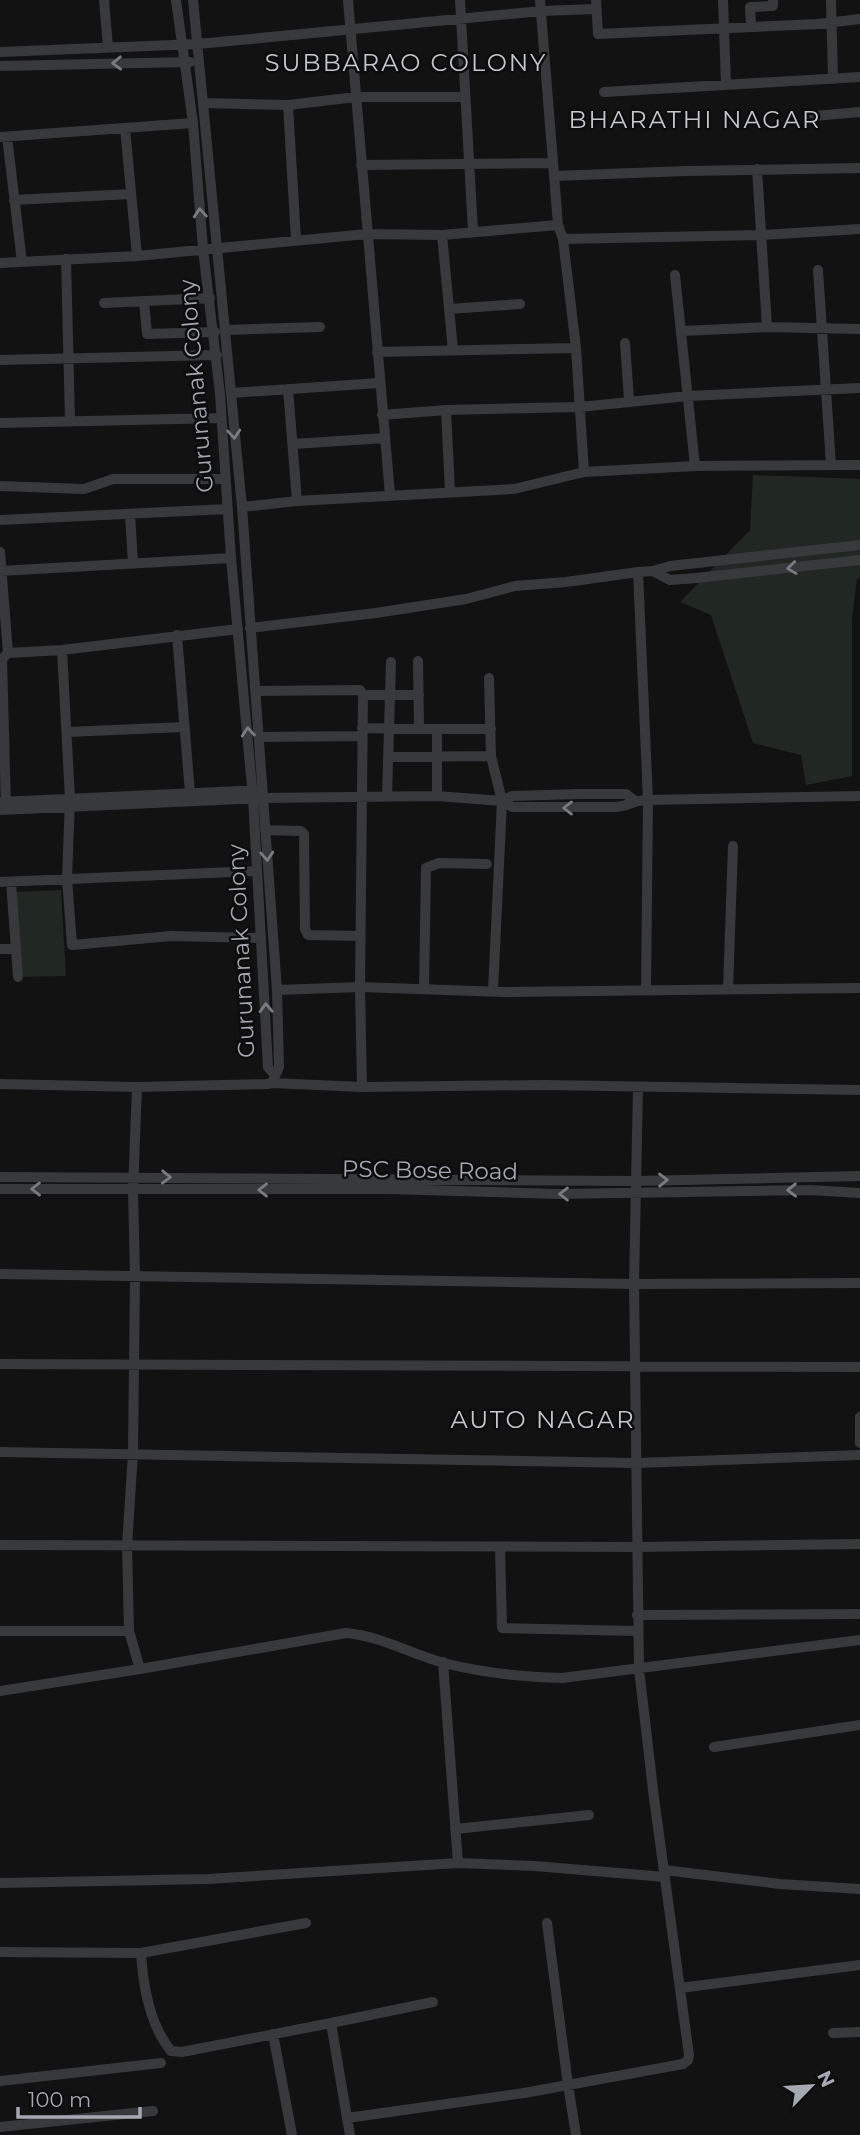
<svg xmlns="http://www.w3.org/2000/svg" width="860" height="2135" font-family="Montserrat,sans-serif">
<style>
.green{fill:#212722}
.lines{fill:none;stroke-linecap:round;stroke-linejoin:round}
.minor{stroke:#38393c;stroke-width:10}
.oneway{stroke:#797c83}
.labels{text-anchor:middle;stroke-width:5;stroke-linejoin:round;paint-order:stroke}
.street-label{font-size:23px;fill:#a5a8b2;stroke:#0d0d0e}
.neighbourhood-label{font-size:24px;letter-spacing:2px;fill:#c5c7ce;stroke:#0d0d0e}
</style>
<rect width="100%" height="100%" fill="#121213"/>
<path class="green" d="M 753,475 L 860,479 L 860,578 L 857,579 L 852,619 L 852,776 L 806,785 L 801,755 L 753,743 L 711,615 L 680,602 L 750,530 Z
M 61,890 L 66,976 L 21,977 L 14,892 Z"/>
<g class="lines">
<path class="minor" d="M 104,0 L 108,47
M 176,0 L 193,123 L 203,249 L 220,394 L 231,558 L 253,798 L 268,1067 L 274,1074
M 348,0 L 390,495
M 460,0 L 473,231
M 540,0 L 558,225 L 563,239 L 576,348 L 584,472
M 596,0 L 598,34 L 818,24 L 860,19
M 723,0 L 726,84
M 831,0 L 833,79
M 751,26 L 750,7 L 773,6 L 773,0
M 0,52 L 198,44 L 541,11 L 596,9
M 0,66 L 190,62
M 604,92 L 860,77
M 203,103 L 288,105 L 356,97 L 464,97
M 288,105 L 296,240
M 814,116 L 860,112
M 125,128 L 137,256
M 0,137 L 193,123
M 7,137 L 22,262
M 361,165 L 553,163
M 757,169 L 767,327
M 554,176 L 686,171 L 860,168
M 14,200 L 131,194
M 442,235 L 453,350
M 563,239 L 761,235 L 860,229
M 66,259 L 70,421
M 0,263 L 137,256 L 367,234 L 442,235 L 558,225
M 818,270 L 831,465
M 675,275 L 695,466
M 144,301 L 147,334 L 215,332
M 104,303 L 210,298
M 449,309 L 520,304
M 225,330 L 320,327
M 682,331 L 767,327 L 860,329
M 625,343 L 629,400
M 377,352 L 576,348
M 0,360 L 217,355
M 288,389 L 297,501
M 231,393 L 379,383
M 446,410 L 450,492
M 382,415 L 446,410 L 580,407 L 688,396 L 860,388
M 0,423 L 221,418
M 293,444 L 385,438
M 0,486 L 84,489 L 113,479 L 226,479
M 242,507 L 297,501 L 514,489 L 584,472 L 695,466 L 860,465
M 130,514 L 133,563
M 0,520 L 228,509
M 0,552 L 8,653 L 2,659 L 6,807
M 0,571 L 231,558
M 653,571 L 670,580 L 696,578 L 860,560
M 250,628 L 376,613 L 466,599 L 515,586 L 566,582 L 638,572
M 177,635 L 190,793
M 62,650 L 70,799 L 67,879 L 72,945 L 171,936 L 261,938
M 8,653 L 62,650 L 238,629
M 418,661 L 419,729 L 491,729
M 489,678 L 491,756 L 502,801 L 493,991
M 255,691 L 360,690 L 363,695 L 419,695
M 362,728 L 419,729
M 437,729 L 437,796
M 67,732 L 184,727
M 259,737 L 362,736
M 388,757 L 491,756
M 387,796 L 391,662
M 502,801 L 512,796 L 578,794 L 626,794 L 634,800
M 0,802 L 259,790
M 0,810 L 263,798 L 437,796 L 502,801 L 512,807 L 616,807 C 629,806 634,800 648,800 L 638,572 L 653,571 L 670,566 L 860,545
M 265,830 L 301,831 L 304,834 L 305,929 L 308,935 L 360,936
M 0,882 L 257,871
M 11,882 L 18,977
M 0,949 L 16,949
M 424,989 L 426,868 L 439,863 L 487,864
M 728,989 L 733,846
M 277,990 L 360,987 L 503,992 L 860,988
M 646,990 L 648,800 L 860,796
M 272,1083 L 362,1087 L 544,1085 L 860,1090
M 0,1084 L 137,1087 L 267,1084 L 272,1083 L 279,1067 L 277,990 L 242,507 L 193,0
M 137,1087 L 133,1190 L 135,1275 L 133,1453 L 127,1546 L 129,1631 L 140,1669
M 362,1087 L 360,987 L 363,695
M 0,1177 L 635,1181 L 860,1176
M 0,1189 L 387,1189 L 557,1194 L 810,1190 L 860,1193
M 0,1274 L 634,1284 L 860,1283
M 0,1364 L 860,1367
M 860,1417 L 860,1443
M 0,1452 L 636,1463 L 860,1455
M 0,1545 L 636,1547 L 860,1544
M 500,1547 L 502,1628 L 637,1631
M 637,1615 L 860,1614
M 0,1631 L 129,1631
M 443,1662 L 458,1863
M 0,1691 L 140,1669 L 346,1633 C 381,1636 411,1654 444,1663 C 483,1673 523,1677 562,1678 L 860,1640
M 714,1747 L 860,1725
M 455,1829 L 589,1815
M 664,1870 L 780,1884 L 860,1889
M 0,1883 L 208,1879 L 458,1863 L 535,1866 L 665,1877
M 547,1923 L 568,2085 L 576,2135
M 0,1952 L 141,1953 L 306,1923
M 141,1953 C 143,1986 149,2024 171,2051 L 182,2052 L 331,2023 L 347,2118 L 524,2093 L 683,2064 L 688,2060 L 689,2055 L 654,1798 L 639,1669 L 634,1284 L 638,1087
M 680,1988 L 860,1965
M 331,2023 L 433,2002
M 833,2033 L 860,2032
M 273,2034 L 292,2135
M 0,2081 L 161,2063
M 347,2118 L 350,2135
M 0,2127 L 153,2111"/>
</g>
<defs><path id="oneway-chevron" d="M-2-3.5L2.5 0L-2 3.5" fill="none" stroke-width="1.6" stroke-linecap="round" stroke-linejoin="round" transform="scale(1.75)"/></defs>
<g class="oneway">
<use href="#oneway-chevron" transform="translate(117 63) rotate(179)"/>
<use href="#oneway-chevron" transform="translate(200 213) rotate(-94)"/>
<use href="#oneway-chevron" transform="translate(234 434) rotate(86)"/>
<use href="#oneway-chevron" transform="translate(792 568) rotate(173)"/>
<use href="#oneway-chevron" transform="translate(248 732) rotate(-95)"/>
<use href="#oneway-chevron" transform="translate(568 808) rotate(-180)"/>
<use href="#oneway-chevron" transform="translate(267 856) rotate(86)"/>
<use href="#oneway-chevron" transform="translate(266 1008) rotate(-92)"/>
<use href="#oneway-chevron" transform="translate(166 1177) rotate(1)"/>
<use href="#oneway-chevron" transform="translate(663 1180) rotate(-1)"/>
<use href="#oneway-chevron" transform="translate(36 1189) rotate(-180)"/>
<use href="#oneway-chevron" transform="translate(263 1190) rotate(180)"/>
<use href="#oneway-chevron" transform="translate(792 1190) rotate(179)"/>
<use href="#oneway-chevron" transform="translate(564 1194) rotate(-180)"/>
</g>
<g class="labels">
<g class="street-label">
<text transform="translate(196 386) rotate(-95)" y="8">Gurunanak Colony</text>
<text transform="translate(241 951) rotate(-93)" y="8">Gurunanak Colony</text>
<text transform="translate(430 1170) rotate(1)" y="8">PSC Bose Road</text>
</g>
<g class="neighbourhood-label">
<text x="406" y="71">SUBBARAO COLONY</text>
<text x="695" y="128">BHARATHI NAGAR</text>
<text x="543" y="1428">AUTO NAGAR</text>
</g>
</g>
<g transform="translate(811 2086) rotate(65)" stroke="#0d0d0e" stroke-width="5" paint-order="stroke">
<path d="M0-5L12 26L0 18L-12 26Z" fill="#a5a8b2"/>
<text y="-10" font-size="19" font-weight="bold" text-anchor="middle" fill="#a5a8b2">N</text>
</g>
<path d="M18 2107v10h122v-10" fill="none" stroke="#a5a8b2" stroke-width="3.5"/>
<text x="28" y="2107" font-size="21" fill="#a5a8b2" stroke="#0d0d0e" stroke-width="5" paint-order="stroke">100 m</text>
</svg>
